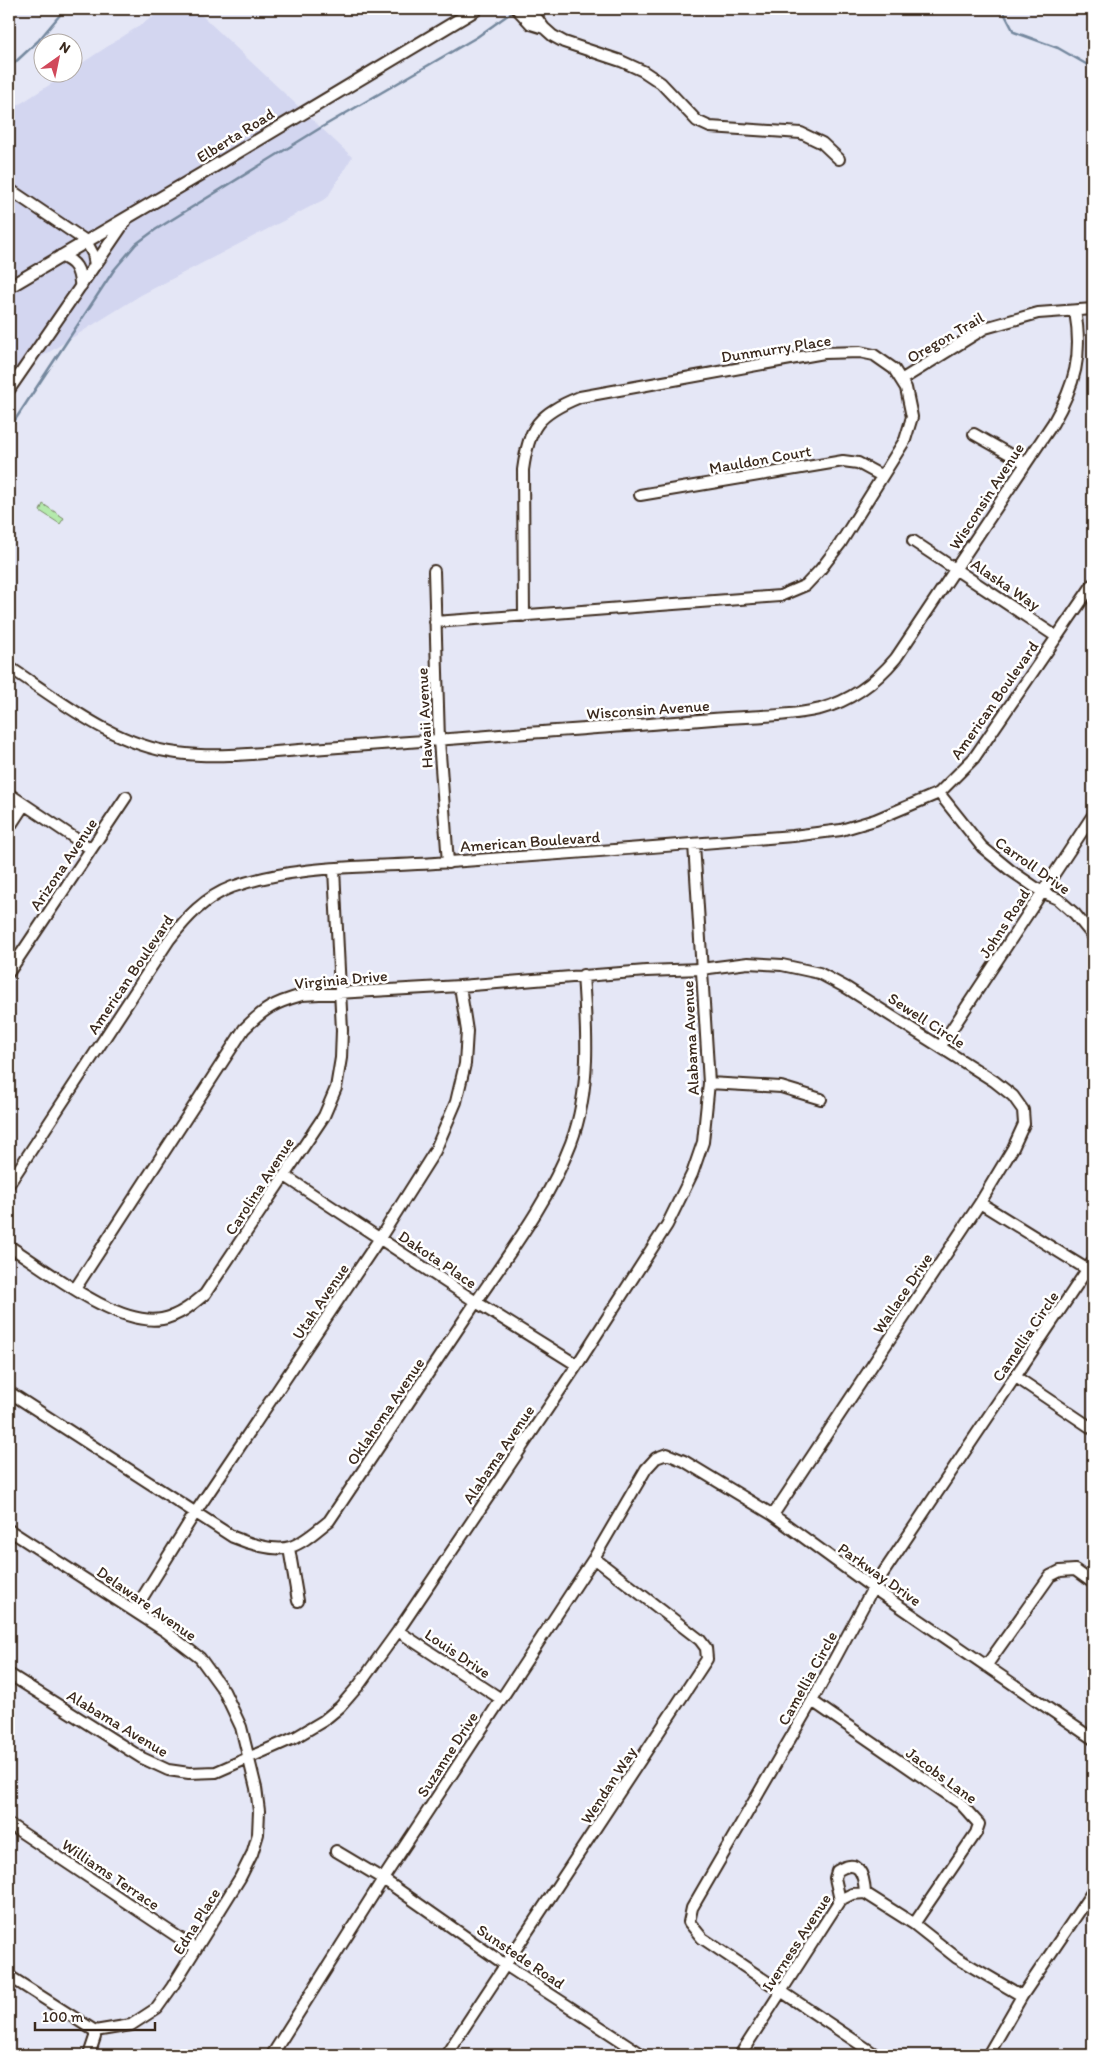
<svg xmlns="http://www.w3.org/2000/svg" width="1102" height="2064" font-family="Itim,sans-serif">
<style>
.built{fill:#d3d6f0}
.green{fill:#b4eaac;stroke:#788a65}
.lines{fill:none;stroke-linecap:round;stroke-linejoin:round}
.stream{stroke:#74889e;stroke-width:2.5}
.minor-casing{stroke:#3b2a1e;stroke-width:14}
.tertiary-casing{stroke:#3b2a1e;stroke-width:15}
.minor{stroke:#fff;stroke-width:10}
.tertiary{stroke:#fff;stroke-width:11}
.labels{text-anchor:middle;stroke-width:5;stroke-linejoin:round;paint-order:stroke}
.street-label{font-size:16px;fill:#3b2a1e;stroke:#fff}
</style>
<rect width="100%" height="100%" fill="#e5e7f6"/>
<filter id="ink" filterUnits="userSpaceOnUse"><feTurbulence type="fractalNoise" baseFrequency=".02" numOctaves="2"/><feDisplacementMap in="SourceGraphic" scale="10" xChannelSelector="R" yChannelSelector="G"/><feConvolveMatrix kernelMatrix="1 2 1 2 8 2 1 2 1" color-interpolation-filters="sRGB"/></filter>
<g filter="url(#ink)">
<path class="built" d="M 165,9 L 195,9 L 352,157 L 327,198 L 141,295 L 9,377 L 9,111 L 68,73 L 72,72 L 73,69 Z"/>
<path class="green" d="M 43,504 L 64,518 L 60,524 L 40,511 Z"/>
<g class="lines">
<path class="stream" d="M 1002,9 L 1014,32 L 1058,48 L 1093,68
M 9,68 L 38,41 L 65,9
M 9,429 L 114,270 L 136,244 L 155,230 L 322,127 L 477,37 L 512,12"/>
<g class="minor-casing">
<path id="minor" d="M 517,9 L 531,24 L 544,28
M 530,9 L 544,28 L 553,36 L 564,42 L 621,61 L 643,71 L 661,83 L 697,121 L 710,127 L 801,133 L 822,143 L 839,159
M 9,189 L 86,241 L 93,254 L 95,265 L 9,390
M 901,380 L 985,328 L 1038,313 L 1093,309
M 974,434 L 1025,463
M 640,495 L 843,461 L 858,463 L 882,476
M 913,541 L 1057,637
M 434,571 L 439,740 L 448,863
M 435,622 L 780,596 L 806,585 L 820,570 L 840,544 L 905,440 L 912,417 L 906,388 L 894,369 L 874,355 L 860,352 L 824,353 L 580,397 C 538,414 529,426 523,470 L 524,616
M 9,667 C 61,701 113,745 177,753 C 222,759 268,752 312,749 C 384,744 455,739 526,733 C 589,729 651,724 713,719 C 748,716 785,717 820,709 C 850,701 876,682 896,658 L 1053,423 C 1075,385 1083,355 1075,311
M 939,793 L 982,847 L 1010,870 L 1042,892 L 1058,899 L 1075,914 L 1093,936
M 9,794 L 91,849
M 9,828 L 24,805
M 9,972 L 126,797
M 940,1047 L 1093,815
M 709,1083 L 781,1087 L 821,1099
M 285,1176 L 476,1302 L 577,1365
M 9,1184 L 169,940 C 186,918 205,897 232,887 C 300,863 378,868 450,862 C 564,854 679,845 793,836 L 841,830 L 875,820 L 913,804 L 939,793 L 974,758 L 1093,584
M 980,1203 L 1093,1273
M 9,1246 C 47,1270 117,1327 162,1319 C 179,1316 192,1305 205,1294 L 324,1116 L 336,1088 L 341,1058 L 342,1030 L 334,869
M 75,1289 L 244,1029 C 265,1008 274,1003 302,995 L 460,986 L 646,971 L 701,969 L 748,963 L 782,965 L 819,973 L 847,988 L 994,1081 L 1013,1096 L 1023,1110 L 1024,1124 L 1013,1148 L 980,1203 L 773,1515
M 1016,1377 L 1093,1429
M 9,1392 L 233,1537 C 247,1543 275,1552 290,1547 C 304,1543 317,1530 329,1521 C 378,1448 427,1375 476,1302 C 510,1252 549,1201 571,1143 C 591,1090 587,1031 583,975
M 9,1530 L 165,1631 L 200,1658 L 224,1691 L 241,1727 L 256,1788 L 259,1811 L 258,1834 L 252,1854 L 240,1878 L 172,1987 L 157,2008 L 131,2025 L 95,2031
M 289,1548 L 298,1601
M 134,1611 L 195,1513 L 380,1238 L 435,1151 L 456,1102 L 465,1064 L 467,1031 L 460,986
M 398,1631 L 501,1699
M 986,1666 L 1050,1576 L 1060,1571 L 1075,1570 L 1093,1583
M 9,1674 L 142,1758 L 168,1770 L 189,1773 L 216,1772 L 296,1737 L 323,1721 L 340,1707 L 359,1685 L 398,1631 L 577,1365 L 667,1225 L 692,1174 L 703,1142 L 709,1083 L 694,844
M 812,1701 L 960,1803 L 979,1824 L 976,1833 L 914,1924
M 9,1824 L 196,1949
M 336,1851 L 383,1879 L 507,1966 L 643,2055
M 840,1900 L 835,1878 L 837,1871 C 859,1857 864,1874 865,1893
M 9,1976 L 95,2031
M 89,2055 L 95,2037 L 95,2031
M 272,2055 L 383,1879 L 594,1558 L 646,1469 L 656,1458 L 667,1454 L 684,1461 L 773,1515 L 873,1588 L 1093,1739
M 446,2055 L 707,1659 L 706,1648 L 700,1640 L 594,1558
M 740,2055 L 840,1900 L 852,1894 L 865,1893 L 914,1924 L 957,1958 L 1022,1996
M 876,2055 L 702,1938 L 689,1922 L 692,1908 L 812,1701 L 873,1588 L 1093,1261
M 988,2055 L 1022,1996 L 1093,1891"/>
</g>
<g class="tertiary-casing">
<path id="tertiary" d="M 61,256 C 76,262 79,269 81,285
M 95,265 L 125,221
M 9,287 L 203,173 L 477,9"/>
</g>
<use href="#minor" class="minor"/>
<use href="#tertiary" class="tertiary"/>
</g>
</g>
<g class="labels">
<g class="street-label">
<text transform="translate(235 135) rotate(-32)" y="6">Elberta Road</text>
<text transform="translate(945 337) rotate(-30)" y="6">Oregon Trail</text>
<text transform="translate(776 348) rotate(-9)" y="6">Dunmurry Place</text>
<text transform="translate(760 459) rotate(-10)" y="6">Mauldon Court</text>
<text transform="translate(986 496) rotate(-57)" y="6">Wisconsin Avenue</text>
<text transform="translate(1006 584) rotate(34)" y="6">Alaska Way</text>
<text transform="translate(994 700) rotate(-55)" y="6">American Boulevard</text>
<text transform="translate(648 709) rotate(-4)" y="6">Wisconsin Avenue</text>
<text transform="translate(424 718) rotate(-93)" y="6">Hawaii Avenue</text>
<text transform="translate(530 841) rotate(-4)" y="6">American Boulevard</text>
<text transform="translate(63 864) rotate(-56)" y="6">Arizona Avenue</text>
<text transform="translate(1033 865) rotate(35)" y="6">Carroll Drive</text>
<text transform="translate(1004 923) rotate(-57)" y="6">Johns Road</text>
<text transform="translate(130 974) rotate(-56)" y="6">American Boulevard</text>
<text transform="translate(341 979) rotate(-5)" y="6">Virginia Drive</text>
<text transform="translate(927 1020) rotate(33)" y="6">Sewell Circle</text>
<text transform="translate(690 1038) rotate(-93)" y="6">Alabama Avenue</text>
<text transform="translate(259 1186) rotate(-57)" y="6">Carolina Avenue</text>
<text transform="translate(438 1259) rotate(34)" y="6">Dakota Place</text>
<text transform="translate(902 1293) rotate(-56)" y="6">Wallace Drive</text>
<text transform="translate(320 1301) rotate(-56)" y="6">Utah Avenue</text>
<text transform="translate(1025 1336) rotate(-56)" y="6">Camellia Circle</text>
<text transform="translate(385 1411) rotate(-56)" y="6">Oklahoma Avenue</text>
<text transform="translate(498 1454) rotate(-56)" y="6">Alabama Avenue</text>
<text transform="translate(880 1574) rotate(35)" y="6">Parkway Drive</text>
<text transform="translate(147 1603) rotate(35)" y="6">Delaware Avenue</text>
<text transform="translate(458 1653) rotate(34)" y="6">Louis Drive</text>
<text transform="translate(807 1678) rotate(-61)" y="6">Camellia Circle</text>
<text transform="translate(118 1723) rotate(31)" y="6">Alabama Avenue</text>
<text transform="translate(447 1754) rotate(-57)" y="6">Suzanne Drive</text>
<text transform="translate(942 1775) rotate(36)" y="6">Jacobs Lane</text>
<text transform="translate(608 1785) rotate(-57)" y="6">Wendan Way</text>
<text transform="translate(111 1874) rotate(34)" y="6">Williams Terrace</text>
<text transform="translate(196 1921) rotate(-58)" y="6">Edna Place</text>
<text transform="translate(796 1942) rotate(-57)" y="6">Iverness Avenue</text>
<text transform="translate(521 1956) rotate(34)" y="6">Sunstede Road</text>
</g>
</g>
<rect width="1102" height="2064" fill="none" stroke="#fff" stroke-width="30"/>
<rect x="15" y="15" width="1072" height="2034" fill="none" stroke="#3b2a1e" stroke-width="2" filter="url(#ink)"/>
<g transform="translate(58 58) rotate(33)"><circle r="24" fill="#ffffff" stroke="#b1aaa5"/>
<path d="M0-4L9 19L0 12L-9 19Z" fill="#d1495b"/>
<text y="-8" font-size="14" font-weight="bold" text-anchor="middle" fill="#3b2a1e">N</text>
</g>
<path d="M35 2022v8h120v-8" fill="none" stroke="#3b2a1e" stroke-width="2.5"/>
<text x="42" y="2022" font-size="15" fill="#3b2a1e" stroke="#ffffff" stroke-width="4" paint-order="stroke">100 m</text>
</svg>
